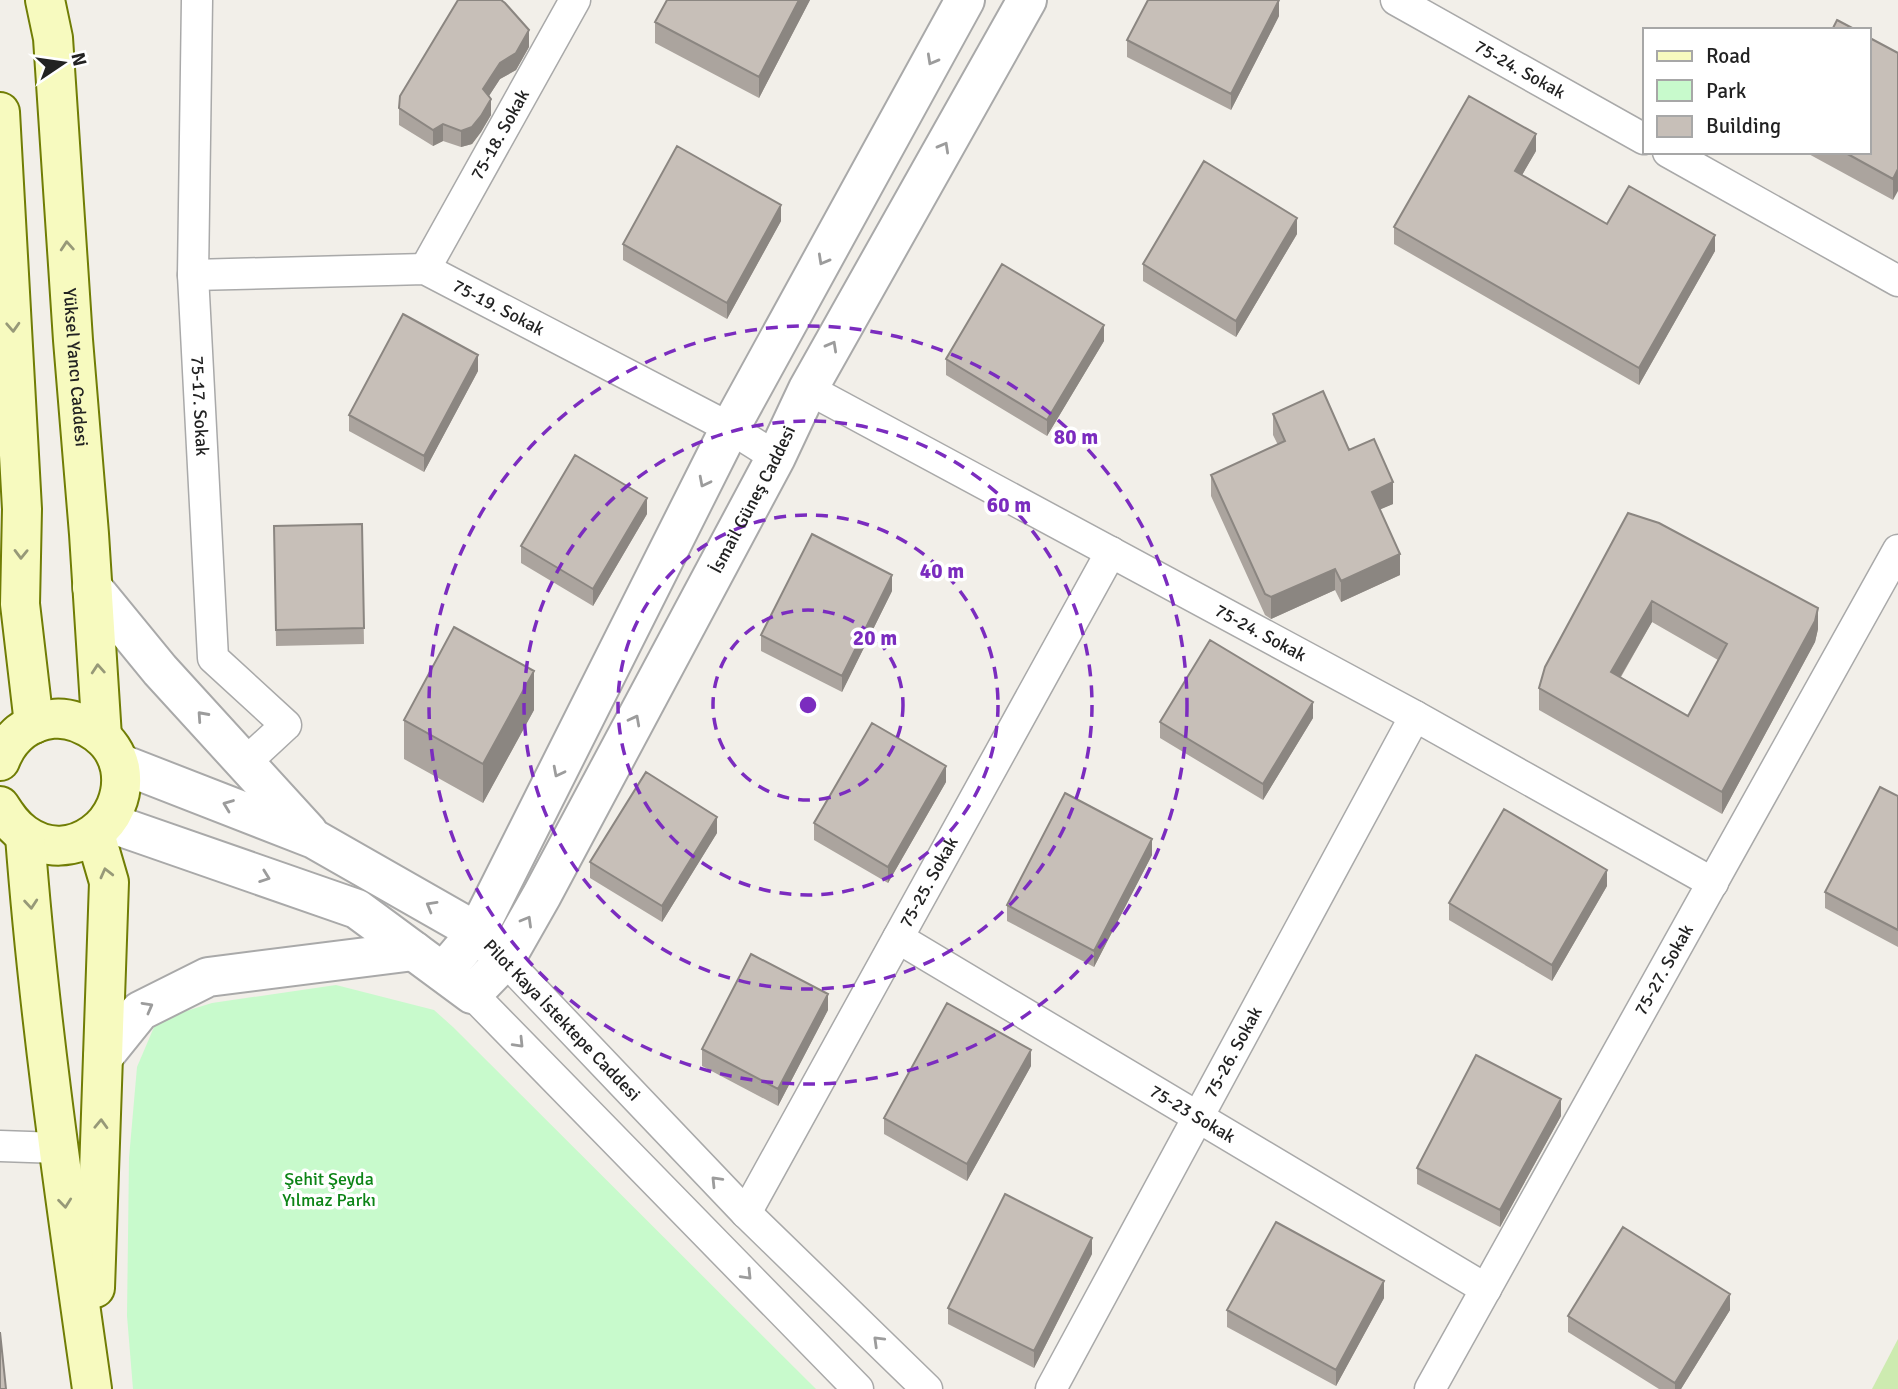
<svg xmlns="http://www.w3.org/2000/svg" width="1898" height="1389" font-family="Signika,sans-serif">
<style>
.grass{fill:#cdebb0}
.park{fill:#c8facc}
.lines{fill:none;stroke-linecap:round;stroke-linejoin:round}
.minor-casing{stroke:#a9a9a9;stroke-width:33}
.tertiary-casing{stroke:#a9a9a9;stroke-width:42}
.secondary-casing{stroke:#707d05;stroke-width:42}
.minor{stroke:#fff;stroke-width:30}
.tertiary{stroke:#fff;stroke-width:38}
.secondary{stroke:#f7fabf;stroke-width:38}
.wall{fill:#aba49e;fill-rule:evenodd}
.shaded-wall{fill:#8b8681}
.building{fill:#c7bfb8;stroke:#8b8681;stroke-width:2;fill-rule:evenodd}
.oneway{stroke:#9c9c9c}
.oneway2{stroke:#979978}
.ring{fill:none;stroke:#7b2cbf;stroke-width:3.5;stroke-dasharray:12 9}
.labels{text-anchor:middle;stroke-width:7;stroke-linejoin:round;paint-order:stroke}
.street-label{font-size:18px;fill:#222;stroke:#fff}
.park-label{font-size:18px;fill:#0c8416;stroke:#fff}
.centre{fill:#7b2cbf;stroke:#fff;stroke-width:3.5}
.ring-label{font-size:21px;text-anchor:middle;font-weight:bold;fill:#7b2cbf;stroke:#fff;stroke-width:7;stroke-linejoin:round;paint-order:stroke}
</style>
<rect width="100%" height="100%" fill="#f2efe9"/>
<path class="grass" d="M 1898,1339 L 1898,1389 L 1872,1389 Z"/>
<path class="park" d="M 336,985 L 434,1010 L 453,1027 L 816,1389 L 133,1389 L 127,1316 L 129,1158 L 137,1067 L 157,1020 L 212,1003 Z"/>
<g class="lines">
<g class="minor-casing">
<g id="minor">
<path id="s1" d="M 197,0 L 193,275 L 213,658 L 286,725 L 245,763"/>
<path id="s2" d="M 1396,0 L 1644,139"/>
<path d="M 1668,152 L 1898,281"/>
<path id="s3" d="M 425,269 L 575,0"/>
<path id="s4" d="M 193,275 L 425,269 L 730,428 L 776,457"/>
<path id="s5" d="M 808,389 L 1415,716 L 1713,883"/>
<path id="s6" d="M 898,938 L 1486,1289"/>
<path d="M 505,960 L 746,1213 L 927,1389"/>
<path d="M 472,994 L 858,1389"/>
<path d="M 0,1146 L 59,1148"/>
<path id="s7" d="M 746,1213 L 1111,552"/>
<path id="s8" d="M 1051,1389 L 1415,716"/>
<path id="s9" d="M 1430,1389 L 1898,550"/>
</g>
</g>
<g class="tertiary-casing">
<g id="tertiary">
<path d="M 92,587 L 160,670 L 308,832"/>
<path d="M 119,763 L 314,839 L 477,932 L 494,949"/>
<path id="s10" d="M 107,822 L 357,909 L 472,994 L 505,960 L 542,895 L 776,457 L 808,389 L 1027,0"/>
<path d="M 443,972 L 477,932 L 730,428 L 965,0"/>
<path d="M 103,1057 L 140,1011 L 208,977 L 414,951"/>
</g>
</g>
<g class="secondary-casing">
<g id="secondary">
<path id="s11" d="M 45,0 L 53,38 L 73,340 L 89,534 L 102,737"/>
<path d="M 0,112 L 22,509 L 20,604 L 34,724"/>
<path d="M 0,761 C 9,738 27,722 52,719 C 68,717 83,723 97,733 C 108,741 117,754 120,768 C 130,822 71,868 24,834 C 13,826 7,817 0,806"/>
<path d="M 95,834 L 109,882 L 95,1288"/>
<path d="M 25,836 C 39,1021 66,1205 92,1389"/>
</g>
</g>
<use href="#minor" class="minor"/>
<use href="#tertiary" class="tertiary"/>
<use href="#secondary" class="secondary"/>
</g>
<path class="wall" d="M 667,0 L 810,0 L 759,98 L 655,43 L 655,22 Z
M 1279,16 L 1231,110 L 1127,57 L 1127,40 Z
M 529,47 L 516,70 L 500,79 L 489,96 L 491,115 L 481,132 L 472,144 L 461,147 L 443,141 L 433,146 L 399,125 L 399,108 Z
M 1898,53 L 1893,200 L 1805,152 L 1868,152 Z
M 1536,151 L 1522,175 L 1607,224 L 1715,251 L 1639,385 L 1394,244 L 1394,227 Z
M 781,221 L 727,319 L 623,260 L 623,244 Z
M 1297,234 L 1236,337 L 1143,281 L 1143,264 Z
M 1104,341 L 1047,436 L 946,375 L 946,359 Z
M 478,371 L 424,472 L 349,431 L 349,415 Z
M 1273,414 L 1349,450 L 1393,504 L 1380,509 L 1400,575 L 1341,602 L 1335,590 L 1271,619 L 1265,615 L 1211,496 L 1211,475 L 1278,445 L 1273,435 Z
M 1628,513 L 1818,629 L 1815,642 L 1722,814 L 1539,710 L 1539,688 ZM 1652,622 L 1718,660 L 1688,716 L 1621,677 Z
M 647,514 L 593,606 L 521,563 L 521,546 Z
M 362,524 L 364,644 L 276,646 L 274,526 Z
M 892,591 L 842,692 L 761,651 L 761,635 Z
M 534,710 L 483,803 L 404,759 L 404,720 Z
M 1313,718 L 1263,800 L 1160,738 L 1160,722 Z
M 946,782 L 888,883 L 814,840 L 814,823 Z
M 1898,796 L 1898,947 L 1825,908 L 1825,892 Z
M 717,833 L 662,922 L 590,878 L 590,862 Z
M 1152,855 L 1094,967 L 1007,921 L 1007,905 Z
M 1607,886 L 1552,981 L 1449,920 L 1449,903 Z
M 828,1010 L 778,1106 L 702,1066 L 702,1049 Z
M 1031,1066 L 967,1181 L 884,1134 L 884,1118 Z
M 1561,1116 L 1500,1227 L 1417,1184 L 1417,1168 Z
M 1092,1254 L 1034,1368 L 948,1324 L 948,1308 Z
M 1384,1298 L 1336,1386 L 1227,1327 L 1227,1310 Z
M 1730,1310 L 1681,1389 L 1659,1389 L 1568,1332 L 1568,1316 Z"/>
<path class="shaded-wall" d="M 799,0 L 810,0 L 759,98 L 759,77 Z
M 1279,0 L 1279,16 L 1231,110 L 1231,94 Z
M 529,30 L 529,47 L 516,70 L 500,79 L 483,105 L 483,89 L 500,63 Z
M 491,99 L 491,115 L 481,132 L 472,144 L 461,147 L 461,131 Z
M 443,124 L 443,141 L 433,146 L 433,130 Z
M 1536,134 L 1536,151 L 1515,187 L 1515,171 Z
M 1898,169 L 1898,191 L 1893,200 L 1893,179 Z
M 781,205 L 781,221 L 727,319 L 727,303 Z
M 1297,218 L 1297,234 L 1236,337 L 1236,321 Z
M 1715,235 L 1715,251 L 1639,385 L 1639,368 Z
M 1104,325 L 1104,341 L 1047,436 L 1047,420 Z
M 478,355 L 478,371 L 424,472 L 424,456 Z
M 1393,482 L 1393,504 L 1372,513 L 1372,492 Z
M 647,498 L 647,514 L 593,606 L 593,589 Z
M 1400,554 L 1400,575 L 1341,602 L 1341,581 Z
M 1335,569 L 1335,590 L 1271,619 L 1271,597 Z
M 892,575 L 892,591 L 842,692 L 842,676 Z
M 1652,601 L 1652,622 L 1611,693 L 1611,672 Z
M 1818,608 L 1818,629 L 1815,642 L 1722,814 L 1722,792 Z
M 534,671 L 534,710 L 483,803 L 483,764 Z
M 1313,702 L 1313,718 L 1263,800 L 1263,784 Z
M 946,766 L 946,782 L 888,883 L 888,867 Z
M 717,817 L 717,833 L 662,922 L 662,906 Z
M 1152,839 L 1152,855 L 1094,967 L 1094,951 Z
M 1607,870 L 1607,886 L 1552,981 L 1552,965 Z
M 828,994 L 828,1010 L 778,1106 L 778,1089 Z
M 1031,1050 L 1031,1066 L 967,1181 L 967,1164 Z
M 1561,1099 L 1561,1116 L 1500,1227 L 1500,1210 Z
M 1092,1238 L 1092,1254 L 1034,1368 L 1034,1351 Z
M 1384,1281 L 1384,1298 L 1336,1386 L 1336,1370 Z
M 1730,1294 L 1730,1310 L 1681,1389 L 1675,1389 L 1675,1383 Z"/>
<path class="building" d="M 458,0 L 501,0 L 505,3 L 529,30 L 516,53 L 500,63 L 483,89 L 491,99 L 481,116 L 472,127 L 461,131 L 443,124 L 433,130 L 399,108 L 400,96 Z
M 667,0 L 799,0 L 759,77 L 655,22 Z
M 1148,0 L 1279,0 L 1231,94 L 1127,40 Z
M 1837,20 L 1856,30 L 1832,30 Z
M 1868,37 L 1898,53 L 1898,169 L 1893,179 L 1844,152 L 1868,152 Z
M 1469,96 L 1536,134 L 1515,171 L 1607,224 L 1629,186 L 1715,235 L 1639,368 L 1394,227 Z
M 677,146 L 781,205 L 727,303 L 623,244 Z
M 1204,161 L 1297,218 L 1236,321 L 1143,264 Z
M 1002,264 L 1104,325 L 1047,420 L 946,359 Z
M 403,314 L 478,355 L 424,456 L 349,415 Z
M 1323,391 L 1349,450 L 1374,439 L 1393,482 L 1372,492 L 1400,554 L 1341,581 L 1335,569 L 1271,597 L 1265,594 L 1211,475 L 1285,441 L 1273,414 Z
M 575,455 L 647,498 L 593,589 L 521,546 Z
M 1628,513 L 1659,523 L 1818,608 L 1815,621 L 1722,792 L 1539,688 L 1545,667 ZM 1652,601 L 1727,644 L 1688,716 L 1611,672 Z
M 362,524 L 364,628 L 276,630 L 274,526 Z
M 812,534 L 892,575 L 842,676 L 761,635 Z
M 454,627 L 534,671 L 483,764 L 404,720 Z
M 1210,640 L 1313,702 L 1263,784 L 1160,722 Z
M 872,723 L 946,766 L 888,867 L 814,823 Z
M 646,772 L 717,817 L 662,906 L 590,862 Z
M 1880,787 L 1898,796 L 1898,930 L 1825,892 Z
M 1065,793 L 1152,839 L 1094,951 L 1007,905 Z
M 1504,809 L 1607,870 L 1552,965 L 1449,903 Z
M 751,954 L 828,994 L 778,1089 L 702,1049 Z
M 947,1003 L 1031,1050 L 967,1164 L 884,1118 Z
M 1476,1055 L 1561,1099 L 1500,1210 L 1417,1168 Z
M 1005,1194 L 1092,1238 L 1034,1351 L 948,1308 Z
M 1276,1222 L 1384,1281 L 1336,1370 L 1227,1310 Z
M 1623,1227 L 1730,1294 L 1675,1383 L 1568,1316 Z
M 0,1332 L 6,1389 L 0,1389 Z"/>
<defs><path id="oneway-chevron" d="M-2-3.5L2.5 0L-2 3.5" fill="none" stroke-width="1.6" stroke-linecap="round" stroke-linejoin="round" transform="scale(1.75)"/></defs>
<g class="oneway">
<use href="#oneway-chevron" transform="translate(932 60) rotate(119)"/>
<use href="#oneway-chevron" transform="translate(944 147) rotate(-61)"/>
<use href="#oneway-chevron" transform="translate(823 260) rotate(119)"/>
<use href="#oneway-chevron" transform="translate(832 346) rotate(-61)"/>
<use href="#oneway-chevron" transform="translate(704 482) rotate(117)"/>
<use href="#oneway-chevron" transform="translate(202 716) rotate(-132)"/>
<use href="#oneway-chevron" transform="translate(635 720) rotate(-62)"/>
<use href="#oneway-chevron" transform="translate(558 772) rotate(117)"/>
<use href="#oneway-chevron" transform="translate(228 805) rotate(-159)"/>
<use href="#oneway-chevron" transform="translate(265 877) rotate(20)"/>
<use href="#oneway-chevron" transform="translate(431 906) rotate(-150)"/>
<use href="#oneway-chevron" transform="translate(527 921) rotate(-60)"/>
<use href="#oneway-chevron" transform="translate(148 1007) rotate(-29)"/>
<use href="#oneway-chevron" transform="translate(519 1043) rotate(46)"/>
<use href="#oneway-chevron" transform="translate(716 1181) rotate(-134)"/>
<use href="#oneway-chevron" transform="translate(747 1275) rotate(46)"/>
<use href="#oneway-chevron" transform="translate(878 1341) rotate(-136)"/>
</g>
<g class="oneway2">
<use href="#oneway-chevron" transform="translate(67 246) rotate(-94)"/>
<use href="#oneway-chevron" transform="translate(13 327) rotate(87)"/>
<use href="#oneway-chevron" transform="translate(21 554) rotate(91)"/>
<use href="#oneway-chevron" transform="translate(98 669) rotate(-94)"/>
<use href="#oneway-chevron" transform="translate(106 873) rotate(-104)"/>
<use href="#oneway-chevron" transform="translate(31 904) rotate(85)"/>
<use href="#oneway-chevron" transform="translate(101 1124) rotate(-88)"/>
<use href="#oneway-chevron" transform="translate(65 1203) rotate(84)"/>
</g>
<g class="ring">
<circle cx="808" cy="705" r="95"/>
<circle cx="808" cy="705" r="190"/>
<circle cx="808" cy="705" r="284"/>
<circle cx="808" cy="705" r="379"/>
</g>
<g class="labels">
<g class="street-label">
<text dy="6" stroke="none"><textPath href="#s2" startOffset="142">75-24. Sokak</textPath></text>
<text dy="6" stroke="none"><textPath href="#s3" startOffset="154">75-18. Sokak</textPath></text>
<text dy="6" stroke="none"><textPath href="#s4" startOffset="315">75-19. Sokak</textPath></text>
<text dy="6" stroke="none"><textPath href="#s11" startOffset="369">Yüksel Yancı Caddesi</textPath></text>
<text dy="6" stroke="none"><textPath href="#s1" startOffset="406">75-17. Sokak</textPath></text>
<text dy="6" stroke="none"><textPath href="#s10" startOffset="978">İsmail Güneş Caddesi</textPath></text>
<text dy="6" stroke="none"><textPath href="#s5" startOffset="514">75-24. Sokak</textPath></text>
<text dy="6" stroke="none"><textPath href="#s7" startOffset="378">75-25. Sokak</textPath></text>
<text dy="6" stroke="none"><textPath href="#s9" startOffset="480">75-27. Sokak</textPath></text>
<text transform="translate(562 1020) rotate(46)" y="6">Pilot Kaya İstektepe Caddesi</text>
<text dy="6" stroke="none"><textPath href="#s8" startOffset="383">75-26. Sokak</textPath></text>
<text dy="6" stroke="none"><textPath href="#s6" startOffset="343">75-23 Sokak</textPath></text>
</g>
<g class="park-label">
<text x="329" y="1185">Şehit Şeyda<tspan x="329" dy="21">Yılmaz Parkı</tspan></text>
</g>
</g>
<circle cx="808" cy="705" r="10" class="centre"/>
<g class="ring-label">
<text x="1076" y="444">80 m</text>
<text x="1009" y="512">60 m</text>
<text x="942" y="578">40 m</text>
<text x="875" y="645">20 m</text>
</g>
<rect x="1643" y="28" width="228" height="126" fill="#ffffff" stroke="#a7a7a7" stroke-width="2"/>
<rect x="1657" y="51" width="35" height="10" fill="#f7fabf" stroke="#a7a7a7" stroke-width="2"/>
<text x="1706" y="63" font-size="21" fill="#222222">Road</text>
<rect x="1657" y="80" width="35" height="21" fill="#c8facc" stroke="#a7a7a7" stroke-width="2"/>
<text x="1706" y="98" font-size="21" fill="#222222">Park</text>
<rect x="1657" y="116" width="35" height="21" fill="#c7bfb8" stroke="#a7a7a7" stroke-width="2"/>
<text x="1706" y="133" font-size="21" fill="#222222">Building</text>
<g transform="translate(63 63) rotate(77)" stroke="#ffffff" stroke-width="5" paint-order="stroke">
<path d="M0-5L12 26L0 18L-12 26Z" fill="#222222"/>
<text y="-10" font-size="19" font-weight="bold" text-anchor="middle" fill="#222222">N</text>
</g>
</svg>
